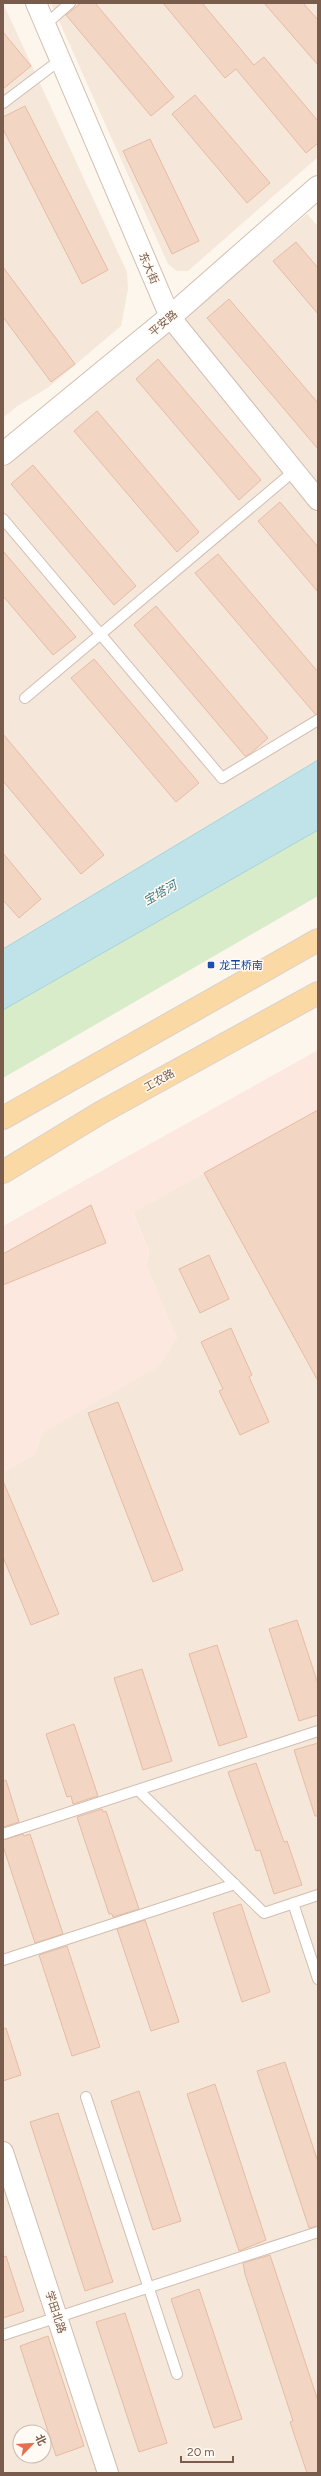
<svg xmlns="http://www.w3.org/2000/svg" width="321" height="2476" font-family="Figtree,'Noto Sans SC',sans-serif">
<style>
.residential{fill:#f5e8da;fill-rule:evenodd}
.commercial{fill:#fde8e0}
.green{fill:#d8ecc9}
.water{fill:#bfe3e8;stroke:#a5d3da}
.building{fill:#f3d5c3;stroke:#e6bba3}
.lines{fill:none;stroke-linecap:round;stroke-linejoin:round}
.service-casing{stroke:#d1beb0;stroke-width:12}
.minor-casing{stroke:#d1beb0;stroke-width:22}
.tertiary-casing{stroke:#d1beb0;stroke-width:24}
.primary-casing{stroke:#dad1cd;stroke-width:24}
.service{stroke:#fff;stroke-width:10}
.minor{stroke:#fff;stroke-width:20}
.tertiary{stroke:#fff;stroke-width:22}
.primary{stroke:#fbd9a5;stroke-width:22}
.transit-dot{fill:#1a4fb4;stroke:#fffaf3;stroke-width:1.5}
.labels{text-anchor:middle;stroke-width:3;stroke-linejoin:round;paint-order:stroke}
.street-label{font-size:11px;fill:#7a5c4d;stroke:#fffaf3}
.transit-label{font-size:11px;fill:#164399;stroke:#fffaf3;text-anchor:start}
.water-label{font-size:12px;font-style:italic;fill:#437c86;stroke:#fffaf3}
</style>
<rect width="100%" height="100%" fill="#fdf6ec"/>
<path class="residential" d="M 3,3 L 127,272 L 128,289 L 121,326 L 49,387 L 16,407 L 3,418 Z
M 51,3 L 315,3 L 318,6 L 318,157 L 188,271 L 177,271 L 168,264 Z
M 307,214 L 318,226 L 318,760 L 3,949 L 3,468 Z
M 204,1173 L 234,1228 L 263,1213 L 311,1368 L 318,1382 L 318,2473 L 3,2473 L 3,1472 L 35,1454 L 42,1433 L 70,1416 L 177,1339 L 146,1265 L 149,1251 L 133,1212 ZM 20,2432 L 44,2432 L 44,2456 L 20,2456 Z"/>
<path class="commercial" d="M 318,1050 L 318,1382 L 311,1368 L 262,1213 L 234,1228 L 204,1173 L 133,1213 L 149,1251 L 146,1265 L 177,1338 L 159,1366 L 42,1433 L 35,1454 L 3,1472 L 3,1226 Z"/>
<path class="green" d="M 318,830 L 318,896 L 3,1078 L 3,1010 Z"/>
<path class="water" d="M 318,760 L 318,830 L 3,1010 L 3,949 Z"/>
<path class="building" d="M 81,3 L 95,3 L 174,97 L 151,116 L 66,15 Z
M 163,3 L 202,3 L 254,65 L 264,57 L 318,121 L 318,143 L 306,153 L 236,69 L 225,78 Z
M 264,3 L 303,3 L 318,20 L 318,65 Z
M 3,32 L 31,66 L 3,89 Z
M 195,95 L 270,183 L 247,203 L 172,114 Z
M 25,106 L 108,270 L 82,284 L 3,129 L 3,117 Z
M 150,139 L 199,241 L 172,254 L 123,151 Z
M 296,242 L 318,268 L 318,314 L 273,261 Z
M 3,267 L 75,364 L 51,382 L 3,317 Z
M 229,299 L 318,403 L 318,449 L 207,318 Z
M 158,359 L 261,480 L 239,500 L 136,379 Z
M 97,411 L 199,532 L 177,552 L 74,431 Z
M 33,465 L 136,586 L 114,605 L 11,484 Z
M 280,502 L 318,547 L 318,592 L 258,521 Z
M 3,551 L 76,637 L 53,655 L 3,596 Z
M 218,554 L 318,672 L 318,714 L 315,714 L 195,573 Z
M 156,606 L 268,738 L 250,754 L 245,756 L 134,625 Z
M 94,659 L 199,783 L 176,802 L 71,678 Z
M 3,734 L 104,855 L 81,874 L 3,781 Z
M 3,853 L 41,899 L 19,918 L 3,900 Z
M 318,1110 L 318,1381 L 204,1173 Z
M 91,1205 L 106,1243 L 3,1285 L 3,1254 Z
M 209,1255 L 229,1299 L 200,1313 L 179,1269 Z
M 231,1328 L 252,1375 L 249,1377 L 269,1422 L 240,1435 L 219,1391 L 223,1389 L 201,1342 Z
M 118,1402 L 183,1570 L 153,1582 L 88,1413 Z
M 3,1481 L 59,1614 L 31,1625 L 3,1557 Z
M 297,1620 L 318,1684 L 318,1715 L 299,1721 L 269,1629 Z
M 217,1645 L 247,1737 L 219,1746 L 189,1654 Z
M 142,1669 L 172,1761 L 143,1770 L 114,1678 Z
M 74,1724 L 98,1796 L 73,1804 L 71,1796 L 67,1797 L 46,1734 Z
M 318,1743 L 318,1816 L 315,1816 L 294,1750 Z
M 256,1763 L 284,1842 L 287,1841 L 302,1885 L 274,1894 L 260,1850 L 256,1851 L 228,1772 Z
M 6,1780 L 19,1822 L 3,1827 L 3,1781 Z
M 102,1809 L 103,1812 L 106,1811 L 139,1909 L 113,1917 L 112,1914 L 109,1914 L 77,1817 Z
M 23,1834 L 24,1836 L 30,1834 L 63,1934 L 35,1943 L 3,1846 L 3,1840 Z
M 241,1904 L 270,1992 L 242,2002 L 213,1913 Z
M 145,1920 L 179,2022 L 151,2031 L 117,1929 Z
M 67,1946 L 100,2047 L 72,2056 L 39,1955 Z
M 6,2028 L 21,2075 L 3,2081 L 3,2029 Z
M 285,2062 L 318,2162 L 318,2226 L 309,2228 L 257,2071 Z
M 215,2084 L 266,2240 L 239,2251 L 187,2094 Z
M 139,2091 L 181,2221 L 153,2230 L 111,2101 Z
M 58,2113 L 113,2282 L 85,2291 L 30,2122 Z
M 270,2255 L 318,2401 L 318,2473 L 307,2473 L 290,2422 L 293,2421 L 245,2274 L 243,2263 Z
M 6,2256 L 24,2311 L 3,2318 L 3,2257 Z
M 199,2289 L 242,2419 L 214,2428 L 171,2299 Z
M 125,2313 L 167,2443 L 139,2452 L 96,2322 Z
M 48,2336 L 84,2446 L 56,2456 L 20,2346 Z"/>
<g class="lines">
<g class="service-casing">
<path id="service" d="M 46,24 L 70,3
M 3,103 L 60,60
M 3,519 L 222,778 L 318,720
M 25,698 L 294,471
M 138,1790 L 264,1913 L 318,1895
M 3,1834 L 318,1731
M 293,1903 L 318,1979
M 3,1960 L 235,1884
M 86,2097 L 177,2374
M 3,2335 L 318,2232"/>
</g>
<g class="minor-casing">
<path id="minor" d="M 36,3 L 170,317 L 318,500
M 3,2152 L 108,2473"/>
</g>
<g class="tertiary-casing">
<path id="tertiary" d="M 3,454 L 170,317 L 318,187"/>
</g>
<g class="primary-casing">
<path id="primary" d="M 3,1118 L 318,940
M 3,1172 L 100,1113 L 318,993"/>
</g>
<use href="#service" class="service"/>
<use href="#minor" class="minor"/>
<use href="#tertiary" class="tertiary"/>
<use href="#primary" class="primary"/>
</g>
<rect class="transit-dot" x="207" y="961" width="8" height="8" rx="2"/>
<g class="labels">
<g class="street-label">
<text transform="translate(149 268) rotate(66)" y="4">东大街</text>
<text transform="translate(163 323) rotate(-40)" y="4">平安路</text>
<text transform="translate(159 1080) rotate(-29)" y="4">工农路</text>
<text transform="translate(56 2312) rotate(72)" y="4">学田北路</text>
</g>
<g class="transit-label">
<text x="219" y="969">龙王桥南</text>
</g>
<g class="water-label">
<text transform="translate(160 893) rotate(-30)" y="4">宝塔河</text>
</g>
</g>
<rect width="321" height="2476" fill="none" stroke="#7a5c4d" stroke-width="8"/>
<g transform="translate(32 2444) rotate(65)"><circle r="19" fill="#fffaf3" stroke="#cabbb1"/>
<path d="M0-3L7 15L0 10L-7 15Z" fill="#e76f51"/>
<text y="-6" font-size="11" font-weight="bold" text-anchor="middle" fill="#7a5c4d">北</text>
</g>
<path d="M181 2456v6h52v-6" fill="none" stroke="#7a5c4d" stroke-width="2"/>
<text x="187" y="2456" font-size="12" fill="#7a5c4d" stroke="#fffaf3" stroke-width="3" paint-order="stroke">20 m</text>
</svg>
